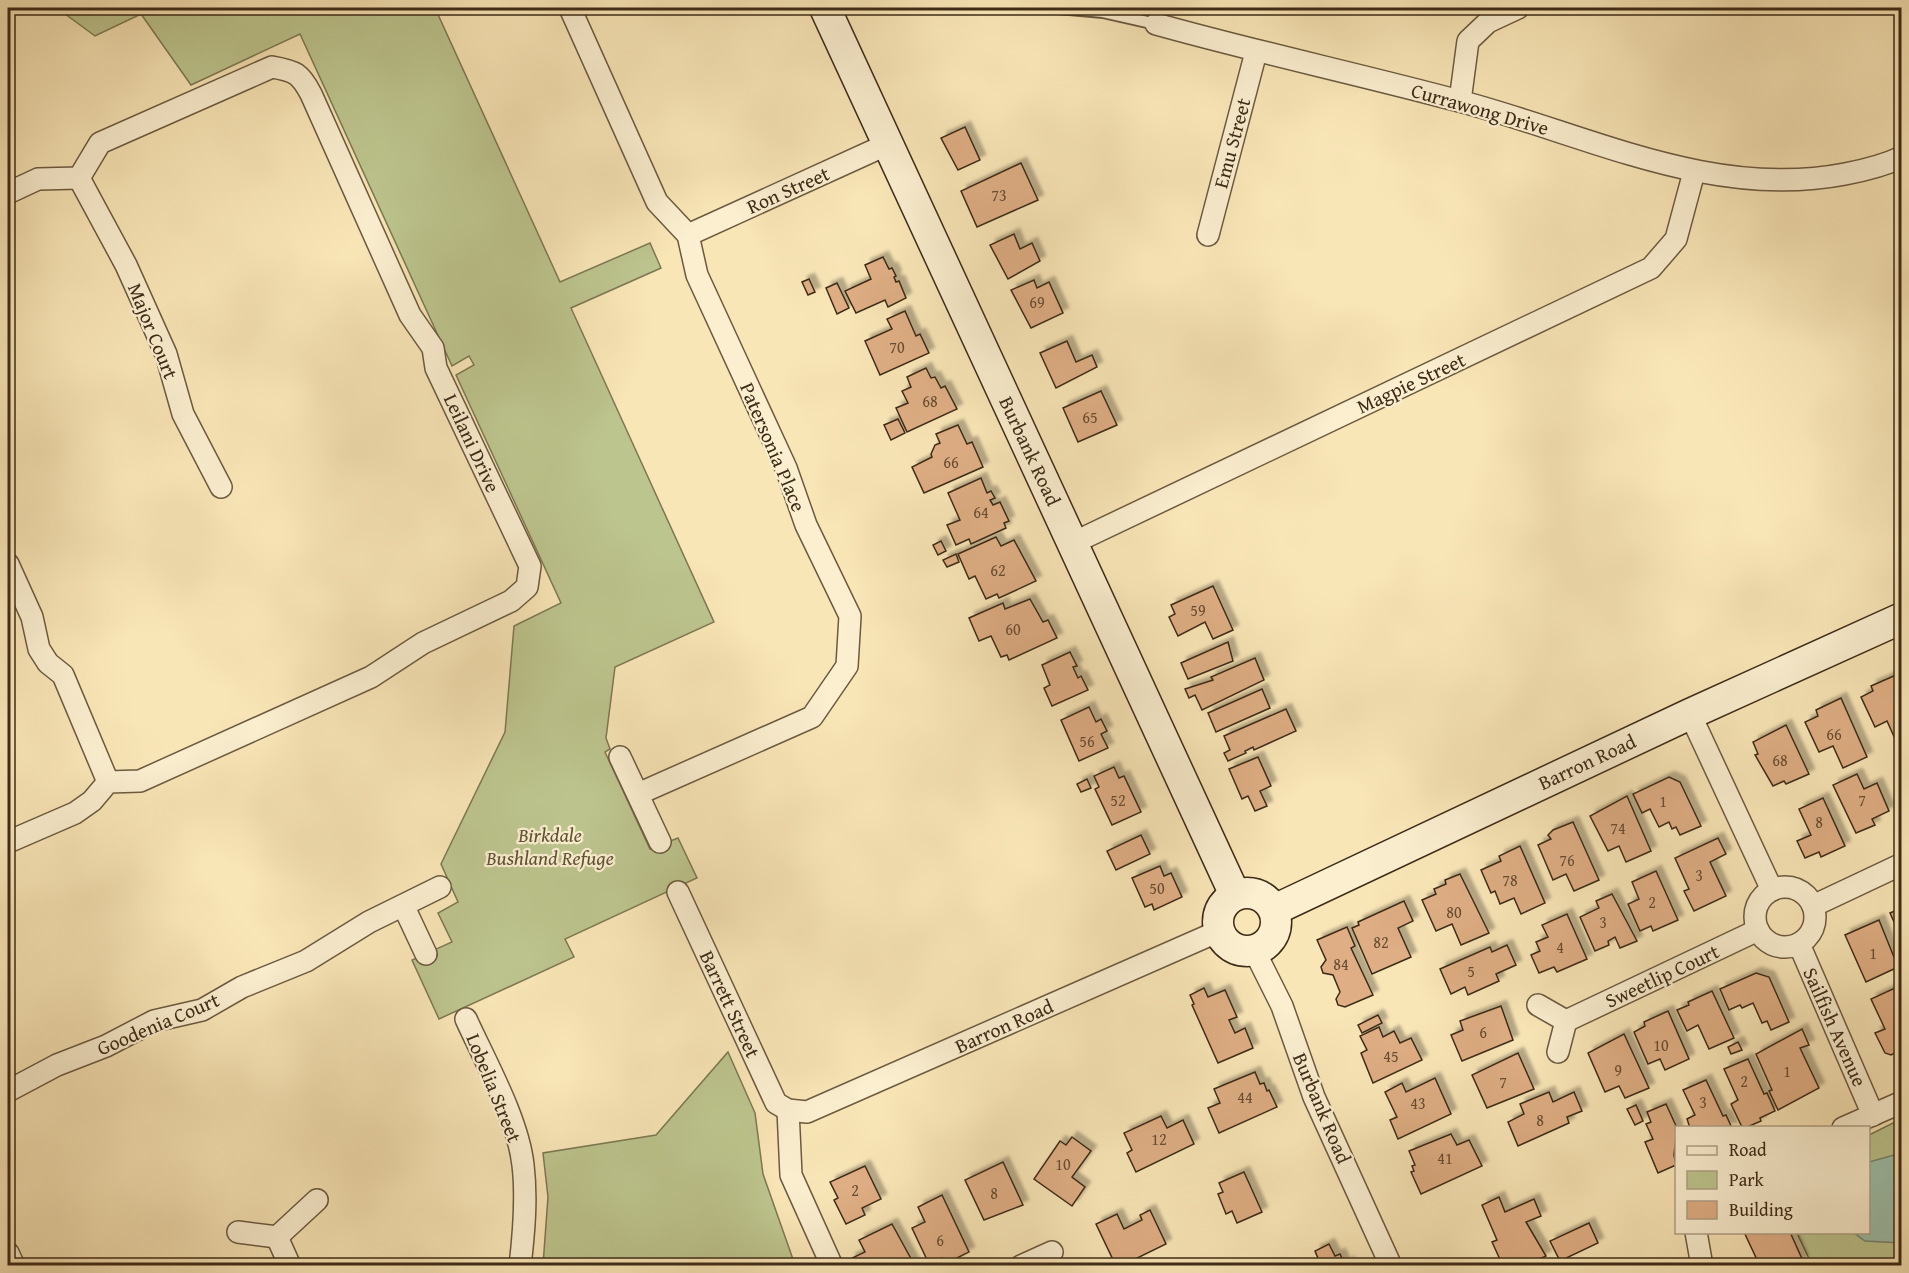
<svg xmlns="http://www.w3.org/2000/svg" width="1909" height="1273" font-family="'Gentium Book Plus',serif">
  <defs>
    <filter id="shadow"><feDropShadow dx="5.5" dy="-5.5" stdDeviation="1.5" flood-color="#0004"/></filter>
  </defs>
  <rect width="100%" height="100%" fill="#f9e6b7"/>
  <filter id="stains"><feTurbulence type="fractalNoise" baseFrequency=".00333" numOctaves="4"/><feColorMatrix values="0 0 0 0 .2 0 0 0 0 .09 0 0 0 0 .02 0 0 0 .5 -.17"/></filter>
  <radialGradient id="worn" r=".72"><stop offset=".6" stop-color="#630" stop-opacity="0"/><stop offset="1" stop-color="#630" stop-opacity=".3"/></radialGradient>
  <!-- green -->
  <g fill="#bdc58e" stroke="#7d7853" stroke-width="1.5">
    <polygon points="57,8 435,8 560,282 650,243 661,268 571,308 714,622 615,667 606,738 610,749 605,752 650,849 678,838 697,878 565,939 574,957 439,1019 412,960 452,942 438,913 458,902 441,864 505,732 514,626 561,603 456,375 474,365 469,356 452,366 300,34 191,85 141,14 95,36"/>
    <polygon points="728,1052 755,1113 763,1174 795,1265 543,1265 548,1197 543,1153 656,1135"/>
    <polygon points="1901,1119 1901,1265 1812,1265 1797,1233 1868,1232 1869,1135"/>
  </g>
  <!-- water -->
  <polygon fill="#9ec0ab" stroke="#778470" stroke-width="1.5" points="1901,1153 1901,1243 1865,1241 1854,1233 1868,1232 1869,1162"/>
  <!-- building -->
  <g fill="#dfae84" stroke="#3d2b18" stroke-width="1.5" filter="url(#shadow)">
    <polygon points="965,127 980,160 958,170 941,138"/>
    <polygon points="1021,163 1038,200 977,227 961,191"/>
    <polygon points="1014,234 1020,249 1032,243 1040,261 1008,279 990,245"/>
    <polygon points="883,257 889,269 892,268 896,276 894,277 896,282 899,281 906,298 888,307 885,300 856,313 845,291 871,279 865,265"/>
    <polygon points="809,279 815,292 808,295 802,282"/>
    <polygon points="1034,280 1037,288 1049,282 1063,313 1031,328 1011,290"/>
    <polygon points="837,283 849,308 837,314 826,288"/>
    <polygon points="905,311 916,336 920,334 929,353 880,375 865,341 892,329 887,319"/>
    <polygon points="1067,341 1076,362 1092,355 1097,367 1056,388 1040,353"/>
    <polygon points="926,368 931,378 935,377 941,388 945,386 957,409 907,432 896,408 908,403 902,391 911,387 907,377"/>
    <polygon points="1101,391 1117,425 1078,442 1063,408"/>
    <polygon points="898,419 905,433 891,440 884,425"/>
    <polygon points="958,425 967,444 972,442 983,467 924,493 912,467 932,457 931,454 935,445 940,443 936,434"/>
    <polygon points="981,478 987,493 991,491 995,498 990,500 993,505 1000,502 1009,521 1004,523 1006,528 971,544 969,539 956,545 947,525 960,520 948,493"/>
    <polygon points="996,537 1001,546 1014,540 1036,581 999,598 997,594 986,599 975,576 969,579 958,554"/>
    <polygon points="941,541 946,551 938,555 933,545"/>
    <polygon points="956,554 959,562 947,567 943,560"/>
    <polygon points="1213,586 1233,630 1213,639 1205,622 1178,636 1169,617 1175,614 1171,605"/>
    <polygon points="1030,599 1043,622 1048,620 1057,638 1009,660 1007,655 1001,657 991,636 979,641 969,618 1003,603 1005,609"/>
    <polygon points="1228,642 1233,661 1188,679 1181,663"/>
    <polygon points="1070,652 1077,666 1073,667 1078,678 1081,676 1088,690 1052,706 1044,688 1050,685 1042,665"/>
    <polygon points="1255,658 1264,680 1202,710 1195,695 1189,698 1185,689 1213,680 1211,677"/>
    <polygon points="1896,675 1902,687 1902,739 1896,741 1887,721 1875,727 1861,697 1873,691 1871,686"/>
    <polygon points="1262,689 1270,708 1216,732 1208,713"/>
    <polygon points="1841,698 1867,757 1843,768 1833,746 1819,752 1805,722 1818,716 1816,710"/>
    <polygon points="1089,707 1096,722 1101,719 1107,731 1101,734 1108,748 1079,761 1061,720"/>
    <polygon points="1286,709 1296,731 1254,750 1253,747 1245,751 1246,753 1228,761 1224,753 1230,750 1224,736"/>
    <polygon points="1786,725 1809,774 1786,784 1784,781 1773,786 1755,755 1758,754 1753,742"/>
    <polygon points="1258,757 1271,786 1260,791 1267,806 1255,811 1248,796 1242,799 1229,769"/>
    <polygon points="1114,767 1119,778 1124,776 1141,812 1112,825 1095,789 1099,787 1094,776"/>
    <polygon points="1857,774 1864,789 1877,783 1889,811 1872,819 1875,825 1856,833 1833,785"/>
    <polygon points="1669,777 1680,782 1701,826 1680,835 1676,827 1672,829 1669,822 1659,827 1650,809 1642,813 1633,794"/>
    <polygon points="1087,779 1091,788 1081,792 1077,784"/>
    <polygon points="1627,796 1651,851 1626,862 1619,846 1608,851 1590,816"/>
    <polygon points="1823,798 1845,846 1821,857 1819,852 1805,858 1797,841 1811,835 1799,809"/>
    <polygon points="1573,822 1599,880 1574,891 1566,874 1553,880 1538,845 1551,839 1548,835 1553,830"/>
    <polygon points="1141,835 1150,854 1116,870 1107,851"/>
    <polygon points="1718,838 1726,854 1710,862 1726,896 1694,911 1684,891 1689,889 1675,858"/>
    <polygon points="1520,846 1545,903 1521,914 1514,898 1500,904 1495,891 1491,893 1481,870 1501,861 1499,856"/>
    <polygon points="1160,866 1164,876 1171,873 1182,897 1154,910 1152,904 1145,907 1132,878"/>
    <polygon points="1656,871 1678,920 1653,931 1651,926 1640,931 1628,904 1639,899 1632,882"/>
    <polygon points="1460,874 1489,933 1461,945 1452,924 1436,931 1422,900 1436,894 1434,889 1446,884 1445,880"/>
    <polygon points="1612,894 1637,941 1620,948 1615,937 1608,941 1609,945 1595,951 1580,917 1599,908 1596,901"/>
    <polygon points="1404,901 1413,921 1398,928 1411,957 1372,974 1352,928 1359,925 1358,922"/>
    <polygon points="1902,908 1902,940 1890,913"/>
    <polygon points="1567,914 1587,959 1557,972 1554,967 1539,973 1531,955 1540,951 1536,942 1548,937 1542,925"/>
    <polygon points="1879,920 1898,967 1866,982 1845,935"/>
    <polygon points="1347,927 1355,946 1351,948 1373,995 1345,1007 1338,1005 1336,999 1340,992 1333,975 1323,973 1321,967 1326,960 1317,940"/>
    <polygon points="1507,945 1516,965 1496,974 1499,981 1468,995 1465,987 1451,994 1440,969 1490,947 1492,952"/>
    <polygon points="1756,973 1769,977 1789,1022 1771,1030 1767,1021 1762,1023 1753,1003 1742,1008 1740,1005 1729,1010 1720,989"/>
    <polygon points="1204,988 1208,997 1225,990 1237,1017 1229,1020 1235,1033 1245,1028 1253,1048 1218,1063 1192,1005 1194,1004 1190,995"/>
    <polygon points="1895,988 1902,1003 1902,1045 1895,1048 1897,1052 1891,1055 1885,1053 1875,1033 1885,1029 1871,999"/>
    <polygon points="1712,991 1734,1038 1709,1049 1698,1025 1687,1031 1677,1010 1689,1005 1688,1002"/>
    <polygon points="1501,1006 1513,1040 1462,1061 1451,1035 1463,1030 1460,1021"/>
    <polygon points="1668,1011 1689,1059 1665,1070 1660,1059 1648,1064 1634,1032 1645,1026 1644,1022"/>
    <polygon points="1378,1015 1382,1023 1362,1033 1358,1025"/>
    <polygon points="1379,1027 1383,1037 1394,1031 1400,1043 1411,1038 1422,1060 1373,1083 1361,1053 1367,1050 1360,1036"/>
    <polygon points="1802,1029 1809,1045 1800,1048 1819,1088 1778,1110 1769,1091 1772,1090 1756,1054"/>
    <polygon points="1624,1034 1649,1088 1625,1098 1619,1086 1605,1092 1588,1053"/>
    <polygon points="1738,1042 1742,1050 1731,1054 1728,1047"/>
    <polygon points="1518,1053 1534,1089 1487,1108 1472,1075"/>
    <polygon points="1748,1059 1764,1094 1767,1093 1775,1111 1760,1118 1761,1121 1745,1128 1741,1125 1731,1104 1738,1100 1724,1069"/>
    <polygon points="1255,1072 1260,1084 1264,1083 1267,1091 1269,1090 1277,1107 1219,1133 1208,1108 1220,1103 1214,1089"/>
    <polygon points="1435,1078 1451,1114 1398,1139 1390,1120 1397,1117 1385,1092 1402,1083 1406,1092"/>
    <polygon points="1706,1080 1723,1116 1726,1115 1732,1128 1690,1128 1687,1119 1695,1115 1683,1090"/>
    <polygon points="1549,1092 1553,1102 1574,1092 1582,1111 1567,1117 1569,1123 1518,1146 1508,1122 1524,1114 1520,1104"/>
    <polygon points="1666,1104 1677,1128 1674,1155 1676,1165 1658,1173 1645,1142 1653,1139 1646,1124 1651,1122 1647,1112"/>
    <polygon points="1636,1105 1643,1121 1635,1125 1627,1109"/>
    <polygon points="1161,1116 1167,1128 1183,1120 1194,1144 1136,1172 1127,1153 1132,1150 1124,1133"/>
    <polygon points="1451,1134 1457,1145 1469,1140 1482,1166 1421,1194 1411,1172 1414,1171 1412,1166 1415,1165 1409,1151"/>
    <polygon points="1072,1137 1091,1151 1072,1177 1085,1187 1072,1206 1034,1179 1060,1141 1066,1145"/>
    <polygon points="1003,1162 1023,1205 984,1220 965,1180"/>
    <polygon points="865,1166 881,1199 862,1208 865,1215 846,1224 834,1200 838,1198 830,1182"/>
    <polygon points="1244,1172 1262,1212 1237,1223 1232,1211 1226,1214 1218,1194 1223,1192 1219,1183"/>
    <polygon points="942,1195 969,1252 951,1261 949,1259 943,1261 942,1258 929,1264 912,1228 925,1222 918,1207"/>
    <polygon points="1499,1197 1505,1212 1534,1199 1541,1216 1526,1222 1546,1256 1525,1266 1503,1266 1492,1242 1497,1240 1482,1205"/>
    <polygon points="1150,1210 1166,1244 1121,1266 1116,1266 1096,1224 1117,1214 1124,1229 1142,1220 1140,1215"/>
    <polygon points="1589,1223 1598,1243 1560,1261 1550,1241"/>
    <polygon points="892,1224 915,1266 853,1266 850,1259 865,1252 859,1240"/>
    <polygon points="1744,1232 1790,1232 1803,1261 1793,1266 1791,1263 1767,1266 1765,1261 1759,1264"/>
    <polygon points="1329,1244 1335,1256 1340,1254 1345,1265 1349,1262 1351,1266 1315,1266 1320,1263 1315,1251"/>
  </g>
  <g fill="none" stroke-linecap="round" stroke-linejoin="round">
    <!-- lane casing -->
    <g stroke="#6c5a40" stroke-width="14">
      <polyline id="lane" points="1058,8 1103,12 1156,24"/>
    </g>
    <!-- street casing -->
    <g stroke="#6c5a40" stroke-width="24">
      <g id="street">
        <polyline points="570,8 657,202 688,235 697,275 786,468 806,525 850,616 847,666 812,717 638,794"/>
        <path d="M1156 24C1256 52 1358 74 1459 101 1586 134 1711 200 1845 174 1866 170 1883 166 1902 157"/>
        <polyline points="1460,101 1468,41 1488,22 1518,8"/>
        <polyline points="79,178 126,265 166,354 183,414 221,487"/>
        <path d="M8 193 38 179 79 178 100 143 272 67C295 71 300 73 311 94L410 315 433 348 436 368 530 566 527 587 511 601 423 643 371 677 140 781 108 782 92 801 75 813 8 842"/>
        <polyline points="688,235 888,144"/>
        <polyline points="1208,235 1256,52"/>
        <polyline points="1073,543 1651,268 1676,239 1694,172"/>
        <polyline points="8,564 32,617 39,649 48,663 63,675 108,782"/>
        <polyline points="1690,714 1772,890"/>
        <polyline points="620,757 660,842"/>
        <circle cx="1785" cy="917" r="30"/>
        <polyline points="678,892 776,1103 788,1110 807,1112 1219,931"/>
        <polyline points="1813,906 1902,864"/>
        <polyline points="404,907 426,954"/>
        <polyline points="1799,944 1873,1115"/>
        <polyline points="1254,950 1282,1006 1314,1097 1391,1266"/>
        <polyline points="1538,1005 1566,1021 1558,1052"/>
        <path d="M466 1019C485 1061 518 1119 523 1165 527 1198 524 1232 520 1266"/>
        <polyline points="1566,1021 1758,930"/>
        <polyline points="8,1091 57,1065 106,1046 154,1021 202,1010 242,987 306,961 369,922 440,887"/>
        <polyline points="788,1110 791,1175 832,1266"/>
        <polyline points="1843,1128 1902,1102"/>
        <polyline points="238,1232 277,1237 317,1200"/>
        <polyline points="1696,1232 1702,1266"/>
        <polyline points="277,1237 290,1266"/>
        <polyline points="8,1253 14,1266"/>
        <polyline points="1021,1266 1052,1252"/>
      </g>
    </g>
    <!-- secondary casing -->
    <g stroke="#3d2b18" stroke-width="33">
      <g id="secondary">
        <polyline points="825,8 1235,895"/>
        <circle cx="1247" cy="922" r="29"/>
        <polyline points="1274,910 1690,714 1902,618"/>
      </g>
    </g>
    <!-- lane -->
    <use href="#lane" stroke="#fbefd0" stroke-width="10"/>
    <!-- street -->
    <use href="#street" stroke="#fbefd0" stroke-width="21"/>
    <!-- secondary -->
    <use href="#secondary" stroke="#fbefd0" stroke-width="30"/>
  </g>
  <g text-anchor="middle" stroke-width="4.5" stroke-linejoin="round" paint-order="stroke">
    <!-- number labels -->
    <g font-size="16" fill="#664c33">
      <text x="999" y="201">73</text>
      <text x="1037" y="308">69</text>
      <text x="897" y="353">70</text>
      <text x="930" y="407">68</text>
      <text x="1090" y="423">65</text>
      <text x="951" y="468">66</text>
      <text x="981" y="518">64</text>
      <text x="998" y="576">62</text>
      <text x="1198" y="616">59</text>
      <text x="1013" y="635">60</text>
      <text x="1834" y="740">66</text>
      <text x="1087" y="747">56</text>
      <text x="1780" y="766">68</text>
      <text x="1118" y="806">52</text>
      <text x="1862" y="806">7</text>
      <text x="1663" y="807">1</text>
      <text x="1819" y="828">8</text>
      <text x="1618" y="834">74</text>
      <text x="1567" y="866">76</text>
      <text x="1699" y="881">3</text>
      <text x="1510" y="886">78</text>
      <text x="1157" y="894">50</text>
      <text x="1652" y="908">2</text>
      <text x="1454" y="918">80</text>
      <text x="1603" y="928">3</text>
      <text x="1381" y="948">82</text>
      <text x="1560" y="953">4</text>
      <text x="1873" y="959">1</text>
      <text x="1341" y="970">84</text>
      <text x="1471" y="977">5</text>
      <text x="1483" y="1038">6</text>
      <text x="1661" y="1051">10</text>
      <text x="1391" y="1062">45</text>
      <text x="1618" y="1076">9</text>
      <text x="1787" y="1077">1</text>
      <text x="1744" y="1087">2</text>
      <text x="1503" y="1088">7</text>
      <text x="1245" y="1103">44</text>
      <text x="1703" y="1108">3</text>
      <text x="1418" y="1109">43</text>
      <text x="1540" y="1126">8</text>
      <text x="1159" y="1145">12</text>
      <text x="1445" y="1164">41</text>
      <text x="1063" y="1170">10</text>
      <text x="855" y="1196">2</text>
      <text x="994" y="1199">8</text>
      <text x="940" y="1246">6</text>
    </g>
    <!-- street labels -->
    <g font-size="20" fill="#3d2b18" stroke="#fbefd0">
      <text transform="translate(1480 109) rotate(16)" y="7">Currawong Drive</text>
      <text transform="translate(1232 143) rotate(-75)" y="7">Emu Street</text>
      <text transform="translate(788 190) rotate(-24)" y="7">Ron Street</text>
      <text transform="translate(153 331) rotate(68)" y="7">Major Court</text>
      <text transform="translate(1411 383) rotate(-25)" y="7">Magpie Street</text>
      <text transform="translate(472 443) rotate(65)" y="7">Leilani Drive</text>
      <text transform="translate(773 447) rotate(67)" y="7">Patersonia Place</text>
      <text transform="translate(1030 451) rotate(65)" y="7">Burbank Road</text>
      <text transform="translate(1587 762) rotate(-25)" y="7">Barron Road</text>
      <text transform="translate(1662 976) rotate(-25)" y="7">Sweetlip Court</text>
      <text transform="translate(730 1004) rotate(65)" y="7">Barrett Street</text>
      <text transform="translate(158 1024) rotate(-23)" y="7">Goodenia Court</text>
      <text transform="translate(1004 1026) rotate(-24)" y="7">Barron Road</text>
      <text transform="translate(1835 1027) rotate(66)" y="7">Sailfish Avenue</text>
      <text transform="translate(494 1088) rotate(68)" y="7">Lobelia Street</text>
      <text transform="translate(1322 1108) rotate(67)" y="7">Burbank Road</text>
    </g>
    <!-- park labels -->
    <g font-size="20" font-style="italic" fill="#5d5236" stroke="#fbefd0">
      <text x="550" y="842">Birkdale<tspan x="550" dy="23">Bushland Refuge</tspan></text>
    </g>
  </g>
  <!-- margin -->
  <rect width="1909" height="1273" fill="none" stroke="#f9e6b7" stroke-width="30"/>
  <rect x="9" y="9" width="1891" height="1255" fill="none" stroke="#3d2b18" stroke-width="3"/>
  <rect x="15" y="15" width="1879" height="1243" fill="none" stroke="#3d2b18" stroke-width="1.5"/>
  <!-- legend -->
  <rect x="1675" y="1126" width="195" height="108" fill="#fbefd0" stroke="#afa186" stroke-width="1.5"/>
  <rect x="1687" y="1146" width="30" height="9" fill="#fbefd0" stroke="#afa186" stroke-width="1.5"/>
  <text x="1729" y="1156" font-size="18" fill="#3d2b18">Road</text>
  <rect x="1687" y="1171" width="30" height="18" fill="#bdc58e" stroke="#afa186" stroke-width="1.5"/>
  <text x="1729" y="1186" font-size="18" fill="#3d2b18">Park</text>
  <rect x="1687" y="1201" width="30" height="18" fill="#dfae84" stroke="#afa186" stroke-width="1.5"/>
  <text x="1729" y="1216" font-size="18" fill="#3d2b18">Building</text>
  <rect width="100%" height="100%" filter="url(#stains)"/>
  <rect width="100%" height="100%" fill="url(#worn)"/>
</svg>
